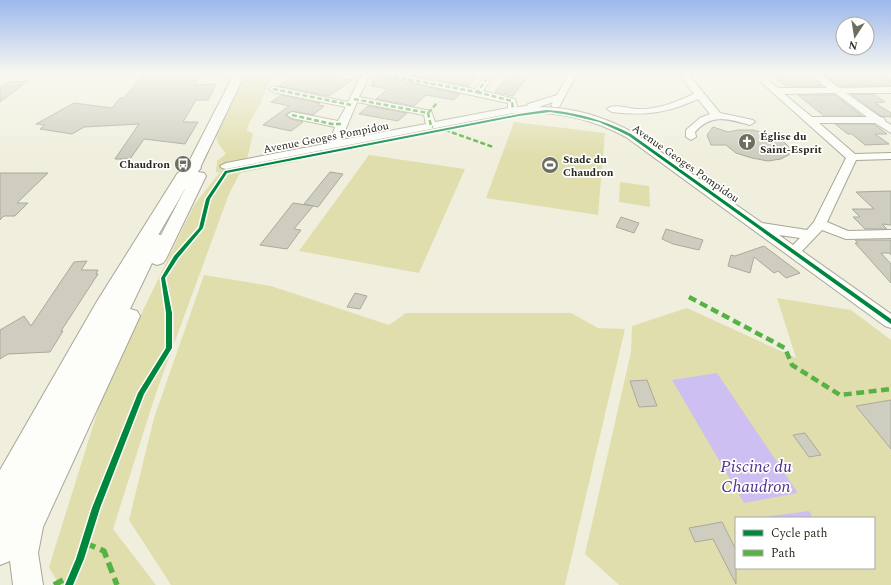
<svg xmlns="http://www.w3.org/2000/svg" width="891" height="585" font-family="Spectral,serif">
  <rect width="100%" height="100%" fill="#f0efdd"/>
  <!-- green -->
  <g fill="#e0dead" fill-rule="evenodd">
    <polygon points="247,74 272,74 261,103 248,125 247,130 253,134 247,159 293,149 299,161 240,173 229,194 156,393 113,529 156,585 59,585 49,567 104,391 194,205 220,172 216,172 217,161 226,154 218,143 216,136"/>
    <polygon points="514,122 605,133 598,215 486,198"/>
    <polygon points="369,155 465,169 419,273 299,251"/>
    <polygon points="620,182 649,186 650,207 619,202"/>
    <polygon points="204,275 271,286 389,325 406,313 571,313 598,328 625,329 565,585 171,585 129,520 154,418"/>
    <path d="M777 298 851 310 891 340V585H619L585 554 631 352 632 326 687 308 796 358ZM736 518H874V568H736Z"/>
  </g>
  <!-- water -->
  <g fill="#cdbff1">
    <polygon points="717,373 798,493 744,503 672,380"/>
    <polygon points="809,511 813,518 757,518"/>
  </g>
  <!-- building -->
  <g fill="#cecdbf" stroke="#aaaa9c">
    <polygon points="144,74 200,74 194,85 216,84 208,100 196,100 183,122 198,122 185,144 144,139 130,159 115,159 139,124 84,127 72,134 40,129 45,125 36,124 74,103 112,108 120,98 124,98"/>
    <polygon points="296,74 322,74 352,80 329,96 279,86"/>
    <polygon points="373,74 375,75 460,94 454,100 426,95 414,106 376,99 388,89 372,86"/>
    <polygon points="405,74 480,74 468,86"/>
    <polygon points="509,74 527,77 513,96 495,92"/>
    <polygon points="770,74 809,74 823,86 786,86"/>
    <polygon points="823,74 882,74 891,80 891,86 839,86"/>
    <polygon points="28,81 0,102 0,87 8,82"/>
    <polygon points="851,94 874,94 885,102 875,103 891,113 891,117 881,116"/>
    <polygon points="281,95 320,103 318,105 324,106 313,115 292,111 286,114 286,116 291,119 303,122 291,131 263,125 289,106 271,102"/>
    <polygon points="798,95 835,95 862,116 824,116"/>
    <polygon points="368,106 407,113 398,121 359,114"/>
    <polygon points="835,124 874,124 887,134 875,134 889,144 865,145 852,134 848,134"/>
    <polygon points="713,127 728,132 738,130 753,130 769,134 782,140 789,147 790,154 781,159 768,161 752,158 736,153 726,145 711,145 707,135"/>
    <polygon points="330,172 343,174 318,207 304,204"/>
    <polygon points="0,173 48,173 17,203 28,203 15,216 4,216 0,220"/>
    <polygon points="891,191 891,225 882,224 887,229 865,229 853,217 860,217 852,209 874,209 856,192"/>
    <polygon points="293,203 313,206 294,229 301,230 287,249 260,245"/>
    <polygon points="621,217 639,223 634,233 616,227"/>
    <polygon points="666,229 703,240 699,250 673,244 662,239"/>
    <polygon points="855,240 891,240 891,255 889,253 881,253 891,264 891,283 855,243 858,243"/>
    <polygon points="764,246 800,273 786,278 778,271 774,273 754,257 750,273 728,266 731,255 735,256"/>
    <polygon points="87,261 81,270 98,270 96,274 98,274 61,331 63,331 50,352 8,354 0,359 0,330 24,316 31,326 74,262"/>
    <polygon points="355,293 367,296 360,309 347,307"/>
    <polygon points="647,380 657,406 639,407 630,381"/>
    <polygon points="891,400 891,449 856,406"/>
    <polygon points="805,433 821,455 809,457 793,435"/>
    <polygon points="722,522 736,550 736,584 713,539 695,542 689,528"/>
  </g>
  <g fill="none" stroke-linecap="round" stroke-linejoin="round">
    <!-- minor casing -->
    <g stroke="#a8a799" stroke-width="2">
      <g id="minor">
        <path d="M346 74H370L359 97 431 111 435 122 508 108V103L375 74H395L475 89 484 77 487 76 491 79 483 91 515 99 517 107 527 106 528 104 557 95 569 74H577L559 107H553L551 105 553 102 539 107C572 107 605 117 634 133L762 223 807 230 814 222 846 158 752 74H761L778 88H827L810 74H820L839 88 891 87V93H846L880 117 884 118 885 121 891 125V133L875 123H819L855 154 891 153V159L856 160 827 222 848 231 891 230V238L846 239 822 230 802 251 891 314V328L885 326 626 137C591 118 553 110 513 113L226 169 222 168 220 166 226 163 330 143 335 127 292 118 287 115 292 112 338 121 346 107 273 92 269 89 273 86 348 102 360 78ZM835 93 867 117H812L784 94ZM357 102 424 115 426 124 341 140ZM779 235 800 238 793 245Z"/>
        <path d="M679 74H688L720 113 753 120 755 122 750 125C728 119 712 113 695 132L696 137 691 140 686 137V130L700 118 710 114 698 99C667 113 646 116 612 112L607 109C613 103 629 109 637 109 658 110 676 102 694 94Z"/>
      </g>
    </g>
    <!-- major casing -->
    <g stroke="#a8a799" stroke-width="2">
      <polygon id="major" points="234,74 245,74 198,172 204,173 206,176 166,259 163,263 157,265 152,263 130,309 137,311 140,316 43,527 38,553 43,585 13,585 10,561 0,565 0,516 2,511 147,239 149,235 155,234 161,235 185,189 179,188 177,185"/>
    </g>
    <!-- highway casing -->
    <g stroke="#a8a799" stroke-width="2">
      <polygon id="highway" points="193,163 199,164 201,168 192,177 114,311 11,511 0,516 0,470 96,303 177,174 187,164"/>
    </g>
    <!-- minor -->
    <use href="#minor" fill="#fdfdfa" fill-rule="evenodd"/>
    <!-- major -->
    <use href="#major" fill="#fdfdfa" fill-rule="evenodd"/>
    <!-- highway -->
    <use href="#highway" fill="#fdfdfa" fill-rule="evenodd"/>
    <!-- quiet-far2 -->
    <g stroke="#56b245" stroke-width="2.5" stroke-dasharray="5 2.5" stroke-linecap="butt">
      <polyline points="350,74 365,77"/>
      <polyline points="379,74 477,92 487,79"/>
      <polyline points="273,89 351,105"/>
      <polyline points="477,92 512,101 513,110"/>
      <polyline points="354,99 428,113 431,126 433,127"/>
      <polyline points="428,113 437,103"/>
      <polyline points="292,115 332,124 341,124"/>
      <polyline points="445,130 493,147"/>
    </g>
    <!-- quiet-far1 -->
    <polyline stroke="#56b245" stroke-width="4.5" stroke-dasharray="8 4.5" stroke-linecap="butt" points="689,297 785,348 792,365 840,395 891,389"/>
    <!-- quiet -->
    <g stroke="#56b245" stroke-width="5.5" stroke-dasharray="11 5.5" stroke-linecap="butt">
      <polyline points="85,543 104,551 117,585"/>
      <polyline points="54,585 63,580"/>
    </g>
    <!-- cycleway casing -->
    <g stroke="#fff" stroke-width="3">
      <path id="cycleway" d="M546 110C552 110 558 111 565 112 588 116 610 123 631 134L891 319V324L629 136 619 131 599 122 569 115 550 112 519 116 227 173 210 199 203 228 178 258 165 278 172 313V348L144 394 100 508 84 559 73 585H65L76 559 92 508 138 393 166 348V313L161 278 174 256 199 228 206 199 225 171 519 114Z"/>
    </g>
    <!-- cycleway -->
    <use href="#cycleway" fill="#00873e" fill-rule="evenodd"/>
  </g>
  <!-- sky -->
  <linearGradient id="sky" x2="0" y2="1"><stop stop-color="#9db8ec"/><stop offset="0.47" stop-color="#f8f8f0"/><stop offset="1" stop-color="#f8f8f0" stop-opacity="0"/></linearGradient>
  <rect width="891" height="156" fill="url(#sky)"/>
  <!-- icons -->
  <defs>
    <g id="church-disc" transform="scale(0.9)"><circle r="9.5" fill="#6e6e5f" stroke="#fff"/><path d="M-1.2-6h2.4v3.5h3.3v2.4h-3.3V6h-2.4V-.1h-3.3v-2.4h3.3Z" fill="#fff"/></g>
    <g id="bus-disc" transform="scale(0.9)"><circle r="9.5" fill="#6e6e5f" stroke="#fff"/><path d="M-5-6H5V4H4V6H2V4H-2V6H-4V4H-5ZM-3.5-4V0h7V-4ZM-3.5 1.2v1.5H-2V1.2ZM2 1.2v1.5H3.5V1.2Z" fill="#fff"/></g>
    <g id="stadium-disc" transform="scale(0.9)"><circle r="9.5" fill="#6e6e5f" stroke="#fff"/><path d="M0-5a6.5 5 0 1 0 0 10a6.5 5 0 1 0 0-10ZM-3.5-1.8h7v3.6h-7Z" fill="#fff"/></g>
  </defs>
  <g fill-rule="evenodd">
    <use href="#church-disc" x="747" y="142"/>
    <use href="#bus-disc" x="183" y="164"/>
    <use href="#stadium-disc" x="550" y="165"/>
  </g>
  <g text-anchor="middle" stroke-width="3.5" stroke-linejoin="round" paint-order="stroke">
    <!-- far-poi labels -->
    <g font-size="11" font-weight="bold" fill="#28281b" stroke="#fff" text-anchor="start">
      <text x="760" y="140">Église du<tspan x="760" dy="13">Saint-Esprit</tspan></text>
      <text x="563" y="163">Stade du<tspan x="563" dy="13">Chaudron</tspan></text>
      <text x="170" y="168" text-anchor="end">Chaudron</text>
    </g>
    <!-- far-street labels -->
    <g font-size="11" fill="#28281b" stroke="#fff">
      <text transform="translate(326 137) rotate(-11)" y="4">Avenue Geoges Pompidou</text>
      <text transform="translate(686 163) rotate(35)" y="4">Avenue Geoges Pompidou</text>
    </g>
    <!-- near-water labels -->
    <g font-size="17" font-style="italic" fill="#50318b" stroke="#fff">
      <text x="756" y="472">Piscine du<tspan x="756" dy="20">Chaudron</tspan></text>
    </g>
  </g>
  <!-- legend -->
  <rect x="735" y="517" width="140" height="52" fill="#ffffff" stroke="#a9a9a4"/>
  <rect x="743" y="530" width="20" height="6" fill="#00873e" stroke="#a9a9a4"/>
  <text x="771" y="537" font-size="12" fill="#28281b">Cycle path</text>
  <rect x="743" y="550" width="20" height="6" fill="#56b245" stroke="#a9a9a4"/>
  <text x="771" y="557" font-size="12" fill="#28281b">Path</text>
  <!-- north arrow -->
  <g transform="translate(855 36) rotate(192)"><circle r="19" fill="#ffffff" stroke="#a9a9a4"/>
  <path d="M0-3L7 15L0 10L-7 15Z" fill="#6e6e5f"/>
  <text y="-6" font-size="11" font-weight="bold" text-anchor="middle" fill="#28281b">N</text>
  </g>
</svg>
